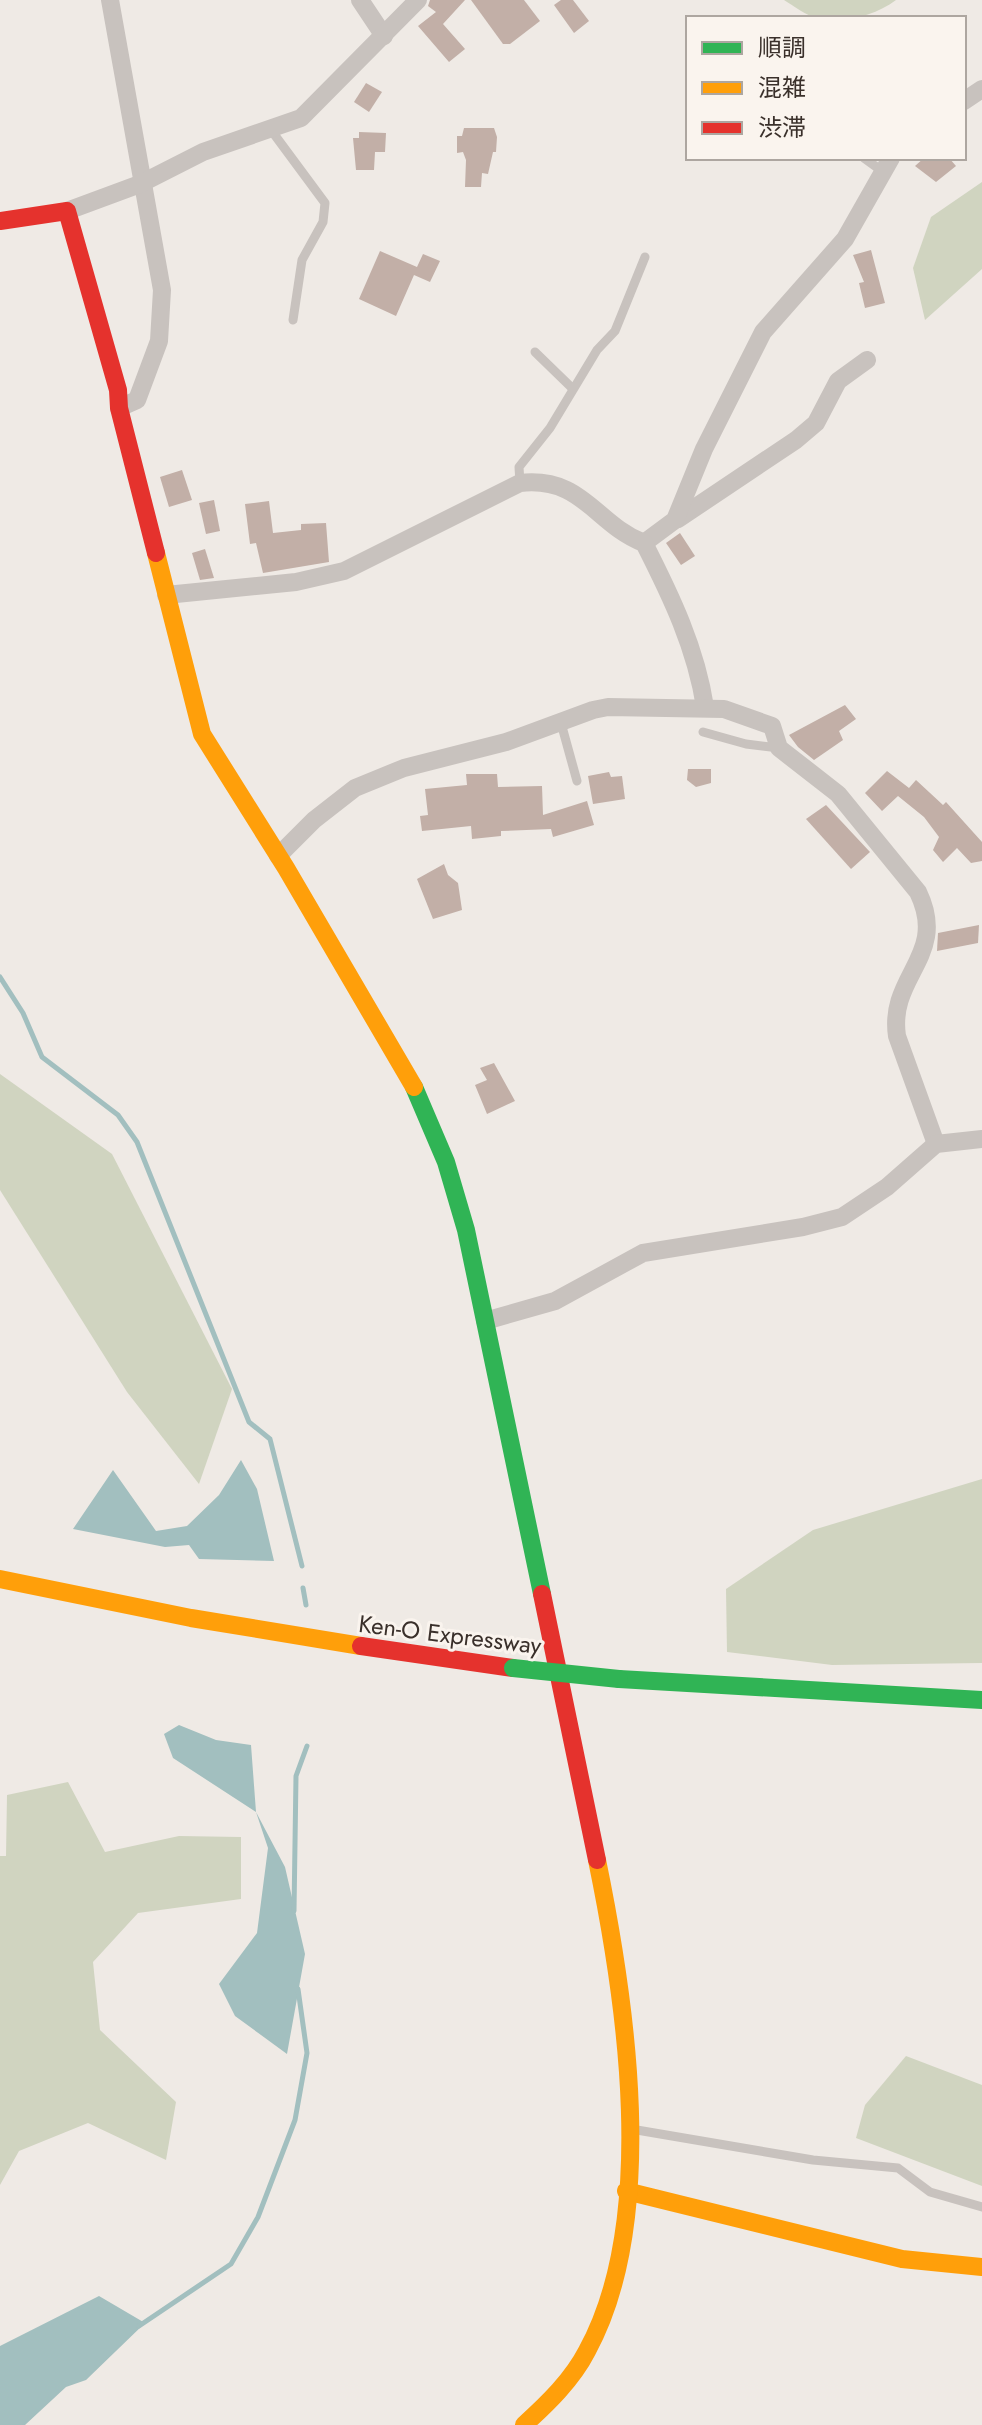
<svg xmlns="http://www.w3.org/2000/svg" width="982" height="2425" font-family="Jost,'Noto Sans JP',sans-serif">
  <rect width="100%" height="100%" fill="#efeae5"/>
  <!-- green -->
  <g fill="#d0d4c0">
    <path d="M784 0H896C875 16 845 23 818 18 806 16 794 6 784 0Z"/>
    <polygon points="982,182 982,269 925,320 913,268 931,217"/>
    <polygon points="0,1074 112,1154 232,1389 199,1484 127,1392 0,1190"/>
    <polygon points="982,1479 982,1663 832,1665 727,1652 726,1589 813,1530"/>
    <polygon points="68,1782 105,1852 179,1836 241,1837 241,1899 138,1913 93,1962 100,2030 176,2102 166,2160 88,2123 19,2151 0,2185 0,1856 6,1856 7,1795"/>
    <polygon points="906,2056 982,2085 982,2186 856,2138 865,2105"/>
  </g>
  <!-- water -->
  <g fill="#a2bfbf">
    <polygon points="241,1460 257,1489 274,1561 199,1559 189,1545 165,1547 73,1529 113,1470 156,1531 187,1526 219,1495"/>
    <polygon points="179,1725 216,1740 251,1745 256,1812 285,1867 305,1954 287,2054 235,2016 219,1984 257,1933 268,1848 256,1812 173,1758 164,1734"/>
    <polygon points="99,2296 145,2323 86,2380 66,2387 25,2425 0,2425 0,2346"/>
  </g>
  <g fill="none" stroke-linecap="round" stroke-linejoin="round">
    <!-- stream -->
    <g stroke="#a2bfbf" stroke-width="5">
      <polyline points="0,977 23,1013 42,1057 118,1115 137,1142 249,1422 270,1439 302,1566"/>
      <polyline points="303,1588 306,1605"/>
      <polyline points="294,1911 296,1776 307,1746"/>
      <polyline points="139,2326 231,2264 258,2217 295,2120 307,2053 298,1989"/>
    </g>
  </g>
  <!-- building -->
  <g fill="#c2afa7">
    <polygon points="430,0 465,0 443,24 465,49 449,62 418,26 436,12 428,6"/>
    <polygon points="471,0 524,0 540,21 510,44 503,44"/>
    <polygon points="561,0 573,0 589,21 574,33 554,5"/>
    <polygon points="366,83 382,92 369,112 354,102"/>
    <polygon points="464,128 494,128 497,137 496,152 493,152 488,174 482,173 481,187 465,187 466,160 463,152 457,153 457,136 462,136"/>
    <polygon points="359,132 386,133 385,152 375,152 374,170 356,170 353,138 359,138"/>
    <polygon points="924,158 949,158 956,166 936,182 915,166"/>
    <polygon points="871,250 885,303 865,308 859,283 864,282 853,255"/>
    <polygon points="380,251 417,267 423,254 440,261 430,282 414,275 396,316 359,299"/>
    <polygon points="182,470 192,500 169,507 160,477"/>
    <polygon points="214,500 220,531 206,534 199,503"/>
    <polygon points="269,501 273,533 301,530 301,524 326,523 329,562 263,573 256,543 250,544 245,504"/>
    <polygon points="680,533 695,556 681,565 666,543"/>
    <polygon points="205,549 214,578 200,580 192,553"/>
    <polygon points="845,705 856,719 839,731 843,740 814,760 798,747 789,735"/>
    <polygon points="688,769 711,769 711,783 696,787 687,780"/>
    <polygon points="887,771 909,788 916,780 943,805 946,802 982,842 982,861 971,863 957,848 943,862 933,850 939,837 924,817 898,796 882,811 865,793"/>
    <polygon points="609,772 611,777 622,776 625,799 593,804 588,776"/>
    <polygon points="466,774 497,774 498,787 542,786 543,815 587,801 594,825 553,837 551,829 501,831 501,836 472,839 471,826 422,831 420,816 428,815 425,789 467,785"/>
    <polygon points="826,805 870,852 851,869 806,819"/>
    <polygon points="444,864 448,875 458,883 462,910 433,919 417,879"/>
    <polygon points="979,925 978,943 937,951 938,933"/>
    <polygon points="494,1063 515,1101 487,1114 475,1085 487,1080 480,1068"/>
  </g>
  <g fill="none" stroke-linecap="round" stroke-linejoin="round">
    <!-- lane -->
    <g stroke="#c8c2be" stroke-width="9">
      <polyline points="271,130 325,203 323,222 302,260 293,320"/>
      <polyline points="864,158 882,171"/>
      <polyline points="535,352 571,387"/>
      <polyline points="520,483 519,467 550,428 597,350 615,331 645,257"/>
      <polyline points="561,723 577,781"/>
      <polyline points="703,732 746,744 779,748"/>
      <polyline points="631,2129 813,2160 898,2168 930,2192 982,2207"/>
    </g>
    <!-- street -->
    <g stroke="#c8c2be" stroke-width="18">
      <polyline points="110,0 162,290 159,341 137,400 119,408"/>
      <polyline points="360,0 384,36"/>
      <polyline points="964,101 982,89"/>
      <polyline points="67,211 140,184 203,152 301,118 418,0"/>
      <polyline points="678,519 796,440 816,423 838,381 867,360"/>
      <polyline points="644,543 675,520 704,449 763,332 845,239 891,158"/>
      <path d="M166 595 296 582 344 571 520 483C583 476 595 524 644 543 671 596 696 648 705 707"/>
      <path d="M278 856 314 820 355 788 404 768 506 742 593 710 608 707 724 709 772 726 779 748 838 794 918 892C949 956 888 975 897 1036L936 1144"/>
      <polyline points="485,1321 555,1301 643,1253 803,1227 842,1217 887,1187 936,1144 982,1139"/>
    </g>
    <!-- fast -->
    <g stroke="#30b455" stroke-width="18">
      <polyline points="414,1087 446,1162 466,1230 542,1594"/>
      <polyline points="619,1679 982,1700"/>
    </g>
    <!-- slow -->
    <g stroke="#ff9f0a" stroke-width="18">
      <polyline points="156,553 202,734 286,868 414,1087"/>
      <polyline points="0,1579 191,1618 361,1646"/>
      <polyline points="626,2191 902,2259 982,2267"/>
      <path d="M524 2425C548 2403 572 2380 587 2351 659 2219 626 2001 597 1860"/>
    </g>
    <!-- jam -->
    <g stroke="#e5322d" stroke-width="18">
      <polyline points="0,221 67,211 118,390 119,408 156,553"/>
      <polyline points="542,1594 597,1860"/>
      <polyline points="361,1646 513,1668"/>
    </g>
    <!-- fast-bridge -->
    <polyline stroke="#30b455" stroke-width="18" points="513,1668 619,1679"/>
  </g>
  <g text-anchor="middle" stroke-width="6" stroke-linejoin="round" paint-order="stroke">
    <!-- street labels -->
    <g font-size="24" fill="#3a302b" stroke="#faf4ee">
      <text transform="translate(450 1635) rotate(7)" y="8">Ken-O Expressway</text>
    </g>
  </g>
  <!-- legend -->
  <rect x="686" y="16" width="280" height="144" fill="#faf4ee" stroke="#ada6a0" stroke-width="2"/>
  <rect x="702" y="42" width="40" height="12" fill="#30b455" stroke="#ada6a0" stroke-width="2"/>
  <text x="758" y="56" font-size="24" fill="#3a302b">順調</text>
  <rect x="702" y="82" width="40" height="12" fill="#ff9f0a" stroke="#ada6a0" stroke-width="2"/>
  <text x="758" y="96" font-size="24" fill="#3a302b">混雑</text>
  <rect x="702" y="122" width="40" height="12" fill="#e5322d" stroke="#ada6a0" stroke-width="2"/>
  <text x="758" y="136" font-size="24" fill="#3a302b">渋滞</text>
</svg>
